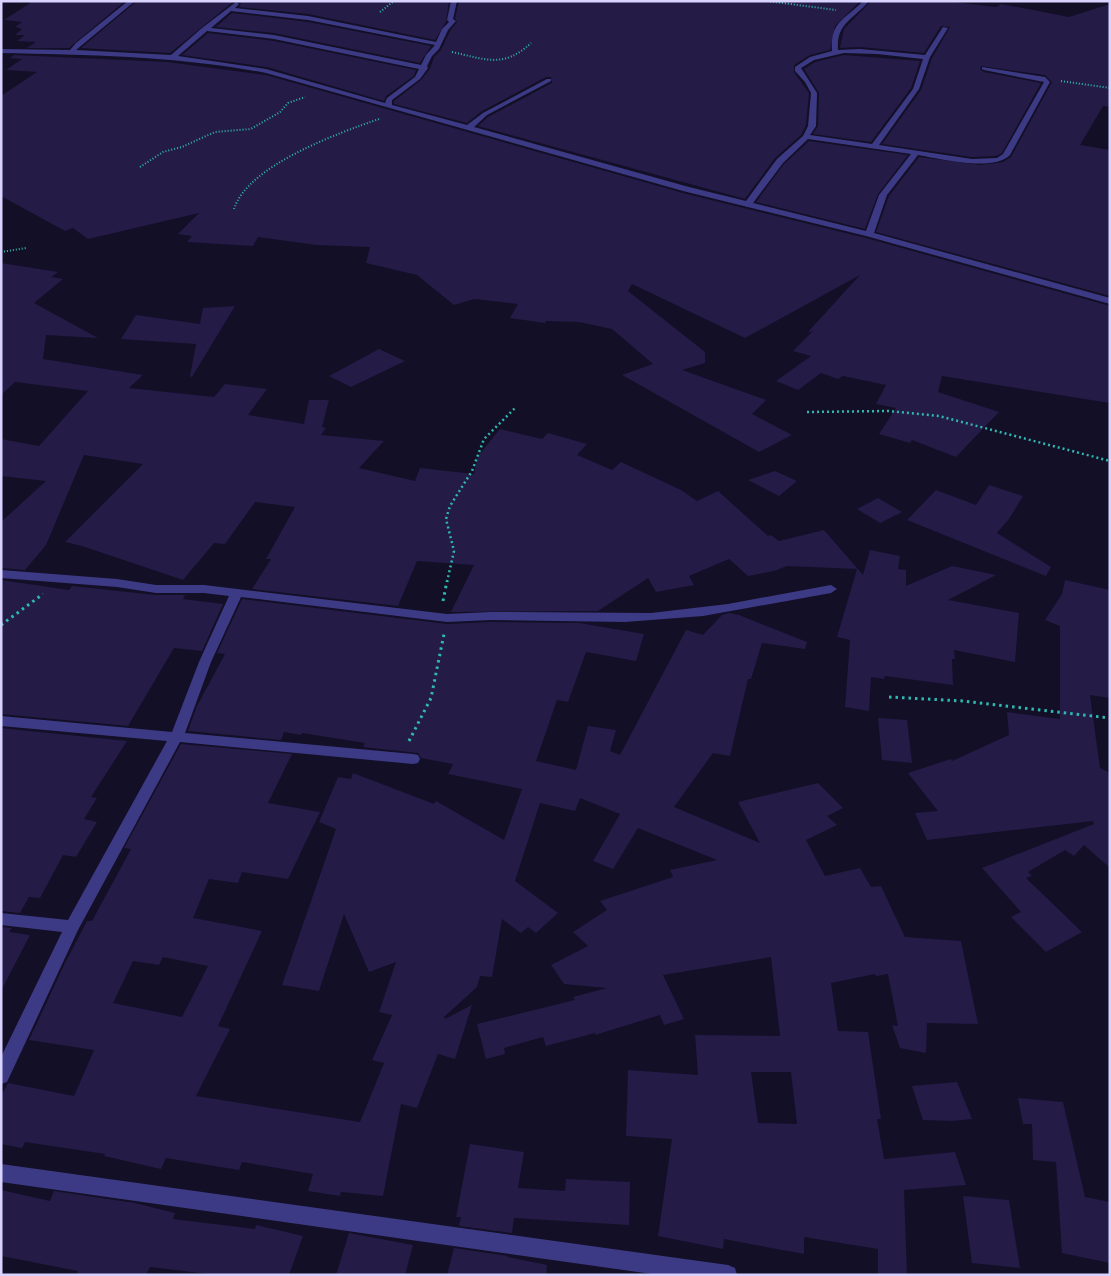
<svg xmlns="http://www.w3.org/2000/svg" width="1111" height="1276" font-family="'Varela Round',sans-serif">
  <rect width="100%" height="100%" fill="#130f26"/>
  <!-- building -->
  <g fill="#241b47" fill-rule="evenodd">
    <polygon points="33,1 125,1 69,48 27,48 36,42 17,41 25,35 15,35 22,29 15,27 22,22 4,20"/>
    <polygon points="137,1 234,1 170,53 81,48"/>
    <polygon points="238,1 449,1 446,22 435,40 308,14 239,7 241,4"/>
    <polygon points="459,1 598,2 860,1 835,26 830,50 810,55 794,65 794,72 809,93 806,125 801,135 775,158 745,199 478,126 488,117 552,83 551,77 546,77 482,111 467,123 394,104 394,101 421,80 430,69 434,57 441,50 450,31 457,22 455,18"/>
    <polygon points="871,1 945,1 996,7 1001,4 1069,17 1110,4 1110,107 1103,106 1080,145 1110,150 1110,296 876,232 889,196 919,157 980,165 1003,162 1011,157 1052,82 1045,75 981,66 980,69 984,72 1041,83 1002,153 996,156 972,157 882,144 921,90 932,58 950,27 941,26 924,53 860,47 840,48 844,29"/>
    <polygon points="232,13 308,22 431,46 420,63 274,33 216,27"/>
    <polygon points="208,33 274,41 416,70 414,76 386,96 384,101 267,67 182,55"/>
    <polygon points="14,55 167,62 266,75 683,193 866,238 1110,306 1110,403 942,376 938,392 999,412 956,457 912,440 910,443 879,434 896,408 876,404 886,385 843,376 838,379 821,373 798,390 776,381 811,356 793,351 813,331 807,333 860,275 745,338 632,284 628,291 705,352 705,363 682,370 766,400 752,414 792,435 759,452 622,375 653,364 612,329 579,322 546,321 545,323 510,318 518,304 474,299 454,305 417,275 366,263 370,247 316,245 258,237 253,246 187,242 192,236 178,234 199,213 88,239 73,228 65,231 1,196 1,96 37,72 6,70 22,59 10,58"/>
    <polygon points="844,55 920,61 911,88 871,142 813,134 818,126 819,93 804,69 815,62"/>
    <polygon points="809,141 908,155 878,194 865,229 756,202 784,164"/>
    <polygon points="1,263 58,272 51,277 63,279 34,303 98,338 46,335 43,359 143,375 129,388 214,397 225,384 267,389 248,415 304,424 309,400 329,400 322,427 326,428 321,435 384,441 359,468 415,481 420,468 474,474 478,456 500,429 542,439 548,433 587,444 577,455 612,470 621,462 681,490 697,501 718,491 768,536 771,535 779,541 824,530 863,575 870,550 900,556 898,569 906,570 906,586 952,566 996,575 948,600 1019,613 1015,662 954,650 955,659 952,659 953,685 885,676 884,679 871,677 869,711 845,707 850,640 837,637 857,569 787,566 774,571 748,576 729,559 689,576 694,585 656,592 648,578 598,611 451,612 474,565 417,561 398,606 252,589 271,559 266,559 295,507 255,502 225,544 214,543 183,580 82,546 65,542 143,464 84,455 46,545 25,570 1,568 1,522 46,481 1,476 1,439 39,446 88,391 15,382 1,395"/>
    <polygon points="235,306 192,377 190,376 196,344 121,339 136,315 200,324 203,308"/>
    <polygon points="379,349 405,361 351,387 329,376"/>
    <polygon points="775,471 797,481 779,496 748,480"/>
    <polygon points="989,485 1023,496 1009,519 997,533 1051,567 1046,576 907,520 936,490 976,505"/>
    <polygon points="878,498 902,512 880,523 857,509"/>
    <polygon points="1,580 69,590 72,586 156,595 185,595 183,599 223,604 202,651 174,648 128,726 1,714"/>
    <polygon points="1065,580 1110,590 1110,698 1090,695 1100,768 1110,773 1110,868 1084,845 1074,856 1065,850 1028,872 1032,876 1026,878 1082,932 1046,952 1011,917 1021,912 982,868 1094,824 1093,821 927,840 915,813 938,811 908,773 951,759 952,761 1009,735 1007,712 1060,719 1060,626 1045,620 1062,594"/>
    <path d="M242 599 447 624 491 622 579 623 644 634 636 661 586 652 568 702 557 700 536 761 576 770 588 726 616 730 610 751 620 755 686 630 703 635 722 615 729 613 739 615 807 642 805 649 762 643 751 679H748L730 756 713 753 674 807 760 843 738 802 818 783 843 808 827 816 837 825 806 840 825 876 860 868 871 887 881 886 905 937 961 941 978 1024 927 1023 926 1053 900 1048 892 1025 898 1026 888 974 876 976 875 974 831 983 838 1031 868 1032 881 1119H877L884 1159 955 1152 966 1185 904 1190 907 1275H878V1249L804 1237V1254L724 1239 723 1249 658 1236 672 1139 626 1136 628 1070 698 1075 695 1035 780 1036 771 957 663 975 684 1019 664 1025 660 1015 595 1035V1033L546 1046 543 1037 504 1048 505 1054 486 1059 477 1024 575 1000 573 997 607 988 564 984 551 965 588 946 573 932 607 910 600 901 673 877 670 870 717 860 638 828 613 869 593 861 620 814 580 798 575 811 540 803 515 881 558 913 536 933 528 927 521 933 502 919 492 977 480 976 477 987 444 1017 445 1019 472 1005 455 1059 438 1054 417 1108 401 1104 383 1196 341 1192 340 1196 308 1191 313 1174 242 1162 239 1170 166 1158 161 1169 104 1156 105 1154 25 1142 22 1148 1 1144V1096L8 1083 74 1096 94 1050 29 1040 65 963 87 921H92L131 849 124 848 181 744 292 754 268 803 320 812 288 879 242 872 238 883 209 879 193 918 262 931 218 1026 230 1029 196 1096 360 1122 384 1063 372 1060 392 1015 379 1012 396 962 369 972 344 914 319 991 282 985 336 829 319 822 338 777 351 779 353 773 434 804 436 801 504 840 522 789 448 774 453 764 421 758 418 753 372 748 363 747 365 743 302 733 301 735 284 732 281 740 188 731 197 706 225 654 217 653ZM163 957 208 966 182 1017 113 1003 133 961 159 965ZM751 1072H791L797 1124 758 1123Z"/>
    <polygon points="878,718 907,720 912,763 882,760"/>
    <polygon points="1,728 127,741 91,797 97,798 84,819 97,822 76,857 63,855 40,898 29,897 20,913 1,911"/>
    <polygon points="1,927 12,928 9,932 30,935 1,991"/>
    <polygon points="957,1082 972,1119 952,1121 923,1120 912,1086"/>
    <polygon points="1018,1098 1063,1102 1085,1197 1110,1202 1110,1263 1062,1253 1056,1162 1033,1160 1032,1124 1023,1124"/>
    <polygon points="470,1144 524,1152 518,1188 565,1191 566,1179 630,1182 629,1225 514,1218 512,1233 459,1226 461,1217 456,1217"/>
    <polygon points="1,1190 50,1201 54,1191 135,1203 175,1213 173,1219 255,1229 256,1225 303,1236 289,1275 217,1275 150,1267 146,1275 76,1275 78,1271 1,1256"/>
    <polygon points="963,1196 1009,1200 1020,1268 972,1263"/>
    <polygon points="349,1233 413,1245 405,1275 336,1275"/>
    <polygon points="454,1248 508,1256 508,1257 547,1265 546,1275 447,1275"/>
  </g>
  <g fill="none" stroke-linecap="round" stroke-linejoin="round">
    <!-- path-far2 -->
    <g stroke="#2fb8b0" stroke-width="2" stroke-dasharray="1 2" stroke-linecap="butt">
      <polyline points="767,1 836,10"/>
      <polyline points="380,12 394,1"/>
      <path d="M452 52C485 59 503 69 531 43"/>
      <polyline points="1061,81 1110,88"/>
      <polyline points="140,167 163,152 182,147 215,132 251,129 280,112 288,103 305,97"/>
      <path d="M234 209C248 165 339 133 379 119"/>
      <polyline points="1,252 26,248"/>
    </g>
    <!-- path-far1 -->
    <g stroke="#2fb8b0" stroke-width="2.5" stroke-dasharray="2 3" stroke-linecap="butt">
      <polyline points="807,412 888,411 939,416 1110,461"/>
      <polyline points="447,582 454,551 446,519 450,506 472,471 484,439 515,408"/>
    </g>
    <!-- path -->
    <g stroke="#2fb8b0" stroke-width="3" stroke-dasharray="2.5 4" stroke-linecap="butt">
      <polyline points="443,601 447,581"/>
      <polyline points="1,625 43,594"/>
      <polyline points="889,697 963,701 1110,718"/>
      <polyline points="409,741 431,698 444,634"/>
    </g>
    <!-- minor -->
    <g fill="#3d3a85" fill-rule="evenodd">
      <path d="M128 1H135L76 50 171 55 202 28 236 2 239 4 235 8 308 16 436 42 442 29 449 22 447 20 451 1H457L453 19 456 21 448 30 439 49 432 56 427 66 428 68 420 79 392 100V105L467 125 483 113 547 79H551V81L487 115 474 127 689 187 746 201 777 159 803 136 808 126 811 93 805 82 795 71V67L810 57 832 51C830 21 845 20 863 1H869C853 20 836 23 838 50L860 49 925 55 943 27 948 28 930 57 919 89 879 145 972 159 997 158 1003 154 1044 82 984 70 982 69V67L1045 77 1050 82 1010 155C993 172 941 159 918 155L887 195 874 233 1110 298V304L866 236 683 191 266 73C177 56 91 55 1 53V49L70 50 76 43ZM231 11 308 20 435 45 426 55 421 65 274 35 211 28ZM207 31 274 39 419 69 415 77 387 98 385 103 266 69 178 56ZM844 53 877 54 923 59 913 89 872 144 810 135 816 126 817 93 801 68 814 60ZM808 139 911 154 879 195 866 231 753 203 783 163Z"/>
      <polygon points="1,570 117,579 156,585 204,585 447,614 491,612 651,613 728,604 831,585 837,589 831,593 703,616 625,622 491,620 447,622 241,597 211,662 185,733 413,754 418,755 420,759 418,763 413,764 180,742 78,930 7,1082 1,1084 1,1057 62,932 1,925 1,913 68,920 167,741 1,726 1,716 172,732 199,662 229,596 204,593 156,593 117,587 1,578"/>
      <polygon points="1,1164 728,1265 735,1268 737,1275 659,1275 1,1182"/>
    </g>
  </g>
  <!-- border -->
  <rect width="1111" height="1276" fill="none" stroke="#d9d4ff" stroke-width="5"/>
</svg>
